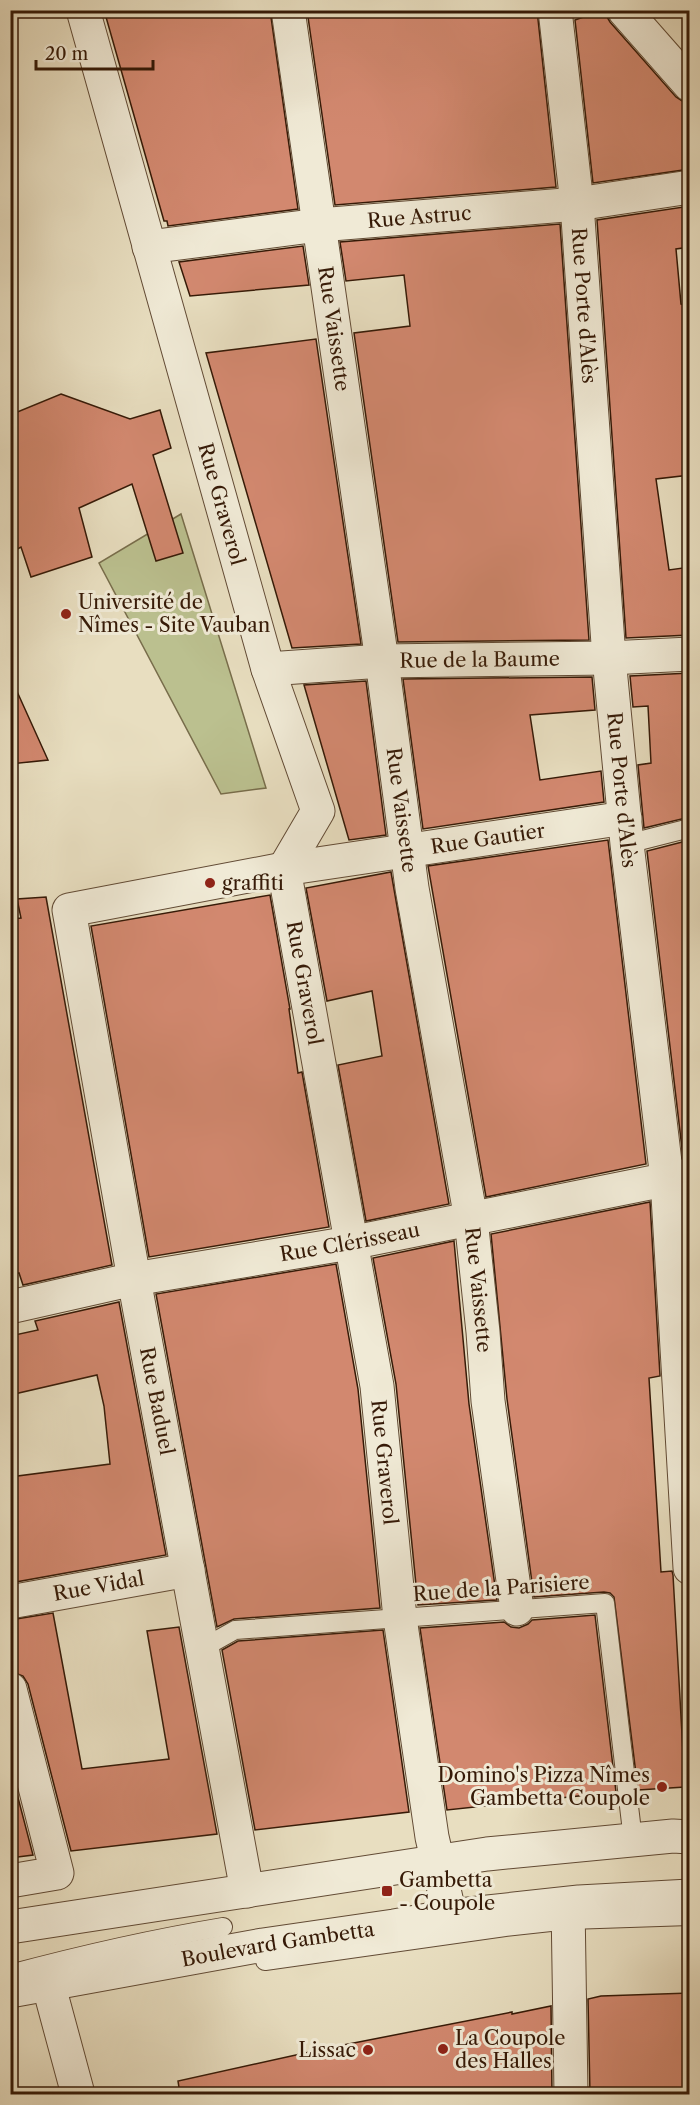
<svg xmlns="http://www.w3.org/2000/svg" width="700" height="2105" font-family="'Libre Caslon Text',serif">
  <rect width="100%" height="100%" fill="#e8dec0"/>
  <filter id="stains"><feTurbulence type="fractalNoise" baseFrequency=".00333" numOctaves="4"/><feColorMatrix values="0 0 0 0 .2 0 0 0 0 .09 0 0 0 0 .02 0 0 0 .5 -.17"/></filter>
  <radialGradient id="worn" r=".72"><stop offset=".6" stop-color="#630" stop-opacity="0"/><stop offset="1" stop-color="#630" stop-opacity=".3"/></radialGradient>
  <!-- green -->
  <polygon fill="#bbc08f" stroke="#786d4b" stroke-width="1.5" points="181,514 266,788 221,794 99,563"/>
  <!-- building -->
  <g fill="#d2886f" stroke="#361a07" stroke-width="1.5">
    <polygon points="104,10 270,10 298,209 168,226 167,221 164,221"/>
    <polygon points="307,10 537,10 556,187 335,205"/>
    <polygon points="603,10 610,22 676,97 690,106 690,169 593,183 575,20"/>
    <polygon points="690,206 690,247 676,249 681,304 690,305 690,475 656,479 669,570 690,567 690,635 626,638 597,220"/>
    <polygon points="560,224 589,640 398,642 354,333 410,326 404,275 346,281 340,242"/>
    <polygon points="303,246 309,285 190,296 179,262"/>
    <polygon points="316,339 361,644 292,648 206,353"/>
    <polygon points="61,394 130,419 160,410 171,448 153,455 183,553 156,561 132,484 79,508 92,557 31,577 21,547 10,553 10,415"/>
    <polygon points="690,673 690,817 644,828 638,765 651,763 648,706 633,707 630,676"/>
    <polygon points="10,676 48,760 10,764"/>
    <polygon points="592,677 595,710 530,715 540,780 601,771 604,802 423,829 403,679"/>
    <polygon points="366,681 386,835 349,840 304,685"/>
    <polygon points="608,840 646,1164 486,1197 428,866"/>
    <polygon points="690,840 690,1157 683,1157 647,851"/>
    <polygon points="391,872 449,1204 366,1221 338,1065 382,1056 372,991 327,1001 306,888"/>
    <polygon points="270,895 290,1009 289,1009 298,1073 302,1072 329,1227 149,1257 91,926"/>
    <polygon points="46,897 112,1265 23,1285 19,1273 10,1275 10,919 21,918 17,899"/>
    <polygon points="650,1202 660,1376 649,1378 661,1572 672,1571 673,1575 685,1787 638,1790 614,1597 610,1593 604,1592 534,1597 507,1399 491,1234"/>
    <polygon points="454,1241 469,1404 497,1600 418,1605 396,1384 373,1258"/>
    <polygon points="336,1264 358,1389 380,1608 234,1619 217,1627 156,1294"/>
    <polygon points="119,1302 166,1555 10,1583 10,1477 110,1464 104,1406 97,1375 10,1395 10,1336 38,1330 35,1321"/>
    <polygon points="53,1613 82,1769 169,1759 147,1631 179,1627 217,1834 71,1851 28,1684 23,1676 10,1671 10,1620"/>
    <polygon points="595,1615 616,1792 447,1810 420,1628 504,1622 511,1627 519,1628 528,1624 532,1620"/>
    <polygon points="383,1630 409,1812 255,1830 222,1650 238,1641"/>
    <polygon points="10,1767 33,1855 10,1858"/>
    <polygon points="690,1993 690,2094 590,2094 588,1999 601,1996"/>
    <polygon points="551,2006 552,2094 180,2094 178,2081 323,2049 512,2012 512,2014"/>
  </g>
  <g fill="none" stroke-linecap="round" stroke-linejoin="round">
    <!-- service casing -->
    <g stroke="#624b35" stroke-width="20">
      <g id="service">
        <polyline points="627,844 690,828"/>
        <polyline points="203,1648 235,1630 605,1603 633,1840"/>
        <polyline points="265,1961 505,1927 569,1920 690,1916"/>
        <path d="M10 1974C81 1955 151 1939 223 1927"/>
      </g>
    </g>
    <!-- minor casing -->
    <g stroke="#624b35" stroke-width="35">
      <g id="minor">
        <path id="s1" d="M83 10 268 669 318 811 284 869 377 1386 400 1618 432 1837 450 1916"/>
        <path id="s2" d="M288 10 382 661 412 888 471 1219 483 1332 488 1401 517 1609"/>
        <path id="s3" d="M555 10 577 204 609 658 627 844 667 1179 690 1568"/>
        <polyline points="624,10 690,85"/>
        <path id="s4" d="M149 247 319 225 577 204 690 187"/>
        <path id="s5" d="M268 669 382 661 609 658 690 654"/>
        <path id="s6" d="M10 1307 134 1279 350 1243 689 1175"/>
        <path id="s7" d="M10 1602 188 1570"/>
        <polyline points="10,1689 57,1873 10,1881"/>
        <path id="s8" d="M247 1891 134 1279 69 910 284 869 625 818"/>
        <polyline points="568,1904 571,2094"/>
        <polyline points="10,1927 487,1854 673,1836 690,1837"/>
        <polyline points="48,1983 78,2094"/>
      </g>
    </g>
    <!-- tertiary casing -->
    <g stroke="#624b35" stroke-width="35">
      <g id="tertiary">
        <path id="s9" d="M10 1991 263 1945 394 1926 450 1916 579 1902 690 1896"/>
      </g>
    </g>
    <!-- service -->
    <use href="#service" stroke="#f0ead6" stroke-width="18"/>
    <!-- minor -->
    <use href="#minor" stroke="#f0ead6" stroke-width="33"/>
    <!-- tertiary -->
    <use href="#tertiary" stroke="#f0ead6" stroke-width="33"/>
  </g>
  <!-- markers -->
  <g fill="#8f2418" stroke="#f0ead6" stroke-width="2">
    <circle cx="66" cy="614" r="6"/>
    <circle cx="210" cy="883" r="6"/>
    <circle cx="662" cy="1787" r="6"/>
    <rect x="381" y="1885" width="12" height="12" rx="3"/>
    <circle cx="443" cy="2049" r="6"/>
    <circle cx="368" cy="2050" r="6"/>
  </g>
  <g text-anchor="middle" stroke-width="6" stroke-linejoin="round" paint-order="stroke">
    <!-- street labels -->
    <g font-size="20" fill="#361a07" stroke="#f0ead6">
      <text dy="7" stroke="none"><textPath href="#s4" startOffset="272">Rue Astruc</textPath></text>
      <text dy="7" stroke="none"><textPath href="#s3" startOffset="297">Rue Porte d'Alès</textPath></text>
      <text dy="7" stroke="none"><textPath href="#s2" startOffset="322">Rue Vaissette</textPath></text>
      <text dy="7" stroke="none"><textPath href="#s1" startOffset="513">Rue Graverol</textPath></text>
      <text dy="7" stroke="none"><textPath href="#s5" startOffset="212">Rue de la Baume</textPath></text>
      <text dy="7" stroke="none"><textPath href="#s3" startOffset="783">Rue Porte d'Alès</textPath></text>
      <text dy="7" stroke="none"><textPath href="#s2" startOffset="808">Rue Vaissette</textPath></text>
      <text dy="7" stroke="none"><textPath href="#s8" startOffset="1422">Rue Gautier</textPath></text>
      <text dy="7" stroke="none"><textPath href="#s1" startOffset="1018">Rue Graverol</textPath></text>
      <text dy="7" stroke="none"><textPath href="#s6" startOffset="346">Rue Clérisseau</textPath></text>
      <text dy="7" stroke="none"><textPath href="#s2" startOffset="1294">Rue Vaissette</textPath></text>
      <text transform="translate(157 1401) rotate(79)" y="7">Rue Baduel</text>
      <text dy="7" stroke="none"><textPath href="#s1" startOffset="1504">Rue Graverol</textPath></text>
      <text dy="7" stroke="none"><textPath href="#s7" startOffset="90">Rue Vidal</textPath></text>
      <text transform="translate(501 1588) rotate(-4)" y="7">Rue de la Parisiere</text>
      <text dy="7" stroke="none"><textPath href="#s9" startOffset="272">Boulevard Gambetta</textPath></text>
    </g>
    <!-- poi labels -->
    <g font-size="20" fill="#361a07" stroke="#f0ead6" text-anchor="start">
      <text x="78" y="609">Université de<tspan x="78" dy="23">Nîmes - Site Vauban</tspan></text>
      <text x="222" y="890">graffiti</text>
      <text x="650" y="1782" text-anchor="end">Domino's Pizza Nîmes<tspan x="650" dy="23">Gambetta Coupole</tspan></text>
      <text x="399" y="1887">Gambetta<tspan x="399" dy="23">- Coupole</tspan></text>
      <text x="455" y="2045">La Coupole<tspan x="455" dy="23">des Halles</tspan></text>
      <text x="356" y="2057" text-anchor="end">Lissac</text>
    </g>
  </g>
  <!-- margin -->
  <rect width="700" height="2105" fill="none" stroke="#e8dec0" stroke-width="36"/>
  <rect x="12" y="12" width="676" height="2081" fill="none" stroke="#361a07" stroke-width="3"/>
  <rect x="18" y="18" width="664" height="2069" fill="none" stroke="#361a07" stroke-width="1.5"/>
  <!-- scale -->
  <path d="M36 60v9h117v-9" fill="none" stroke="#361a07" stroke-width="3"/>
  <text x="45" y="60" font-size="18" fill="#361a07" stroke="#f0ead6" stroke-width="4.5" paint-order="stroke">20 m</text>
  <rect width="100%" height="100%" filter="url(#stains)"/>
  <rect width="100%" height="100%" fill="url(#worn)"/>
</svg>
